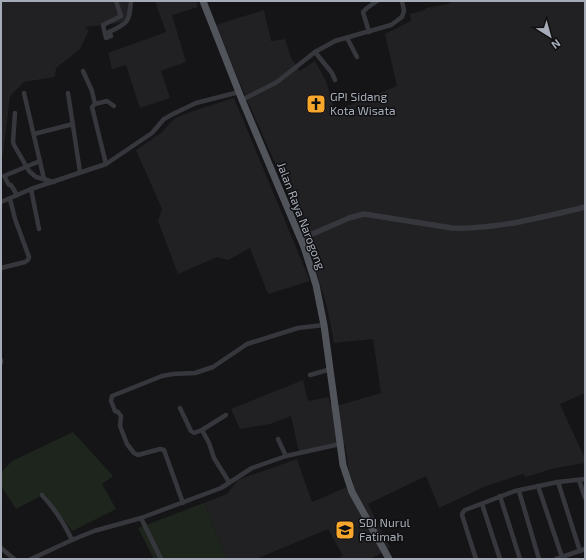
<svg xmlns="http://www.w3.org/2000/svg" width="586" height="560" font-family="'Exo 2',sans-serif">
  <rect width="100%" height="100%" fill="#151517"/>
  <!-- built -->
  <g fill="#212124">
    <polygon points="1,1 129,1 128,22 85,27 89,30 80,49 56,68 55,77 24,82 10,96 3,154 1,155"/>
    <polygon points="155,1 196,1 198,7 172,15 186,62 161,71 170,98 140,108 126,65 112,69 108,53 166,32"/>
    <polygon points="454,1 585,1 585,393 560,404 585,459 585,463 555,468 526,477 523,474 484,487 439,508 426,476 368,504 390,548 370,559 337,559 343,556 328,529 256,559 227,559 204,503 227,494 238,480 297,459 312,502 354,484 349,471 345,445 336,445 299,452 291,416 270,424 240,429 231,409 303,380 308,401 329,397 330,405 340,405 381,393 373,339 334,343 330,321 325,300 298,215 245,95 216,25 264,10 271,41 285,39 291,58 300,71 315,61 326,81 335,111 397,86 385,34 411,21 410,14 425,10 426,8 448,4"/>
    <polygon points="234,98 310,281 268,294 250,248 228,260 217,257 178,274 158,221 162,209 136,150 161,133 175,118 193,111"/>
  </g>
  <!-- green -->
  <g fill="#1d251d">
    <polygon points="73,432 113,476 102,484 116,509 72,531 45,494 16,509 1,486 1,473 12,461"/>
    <polygon points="204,503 227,559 154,559 138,528"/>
  </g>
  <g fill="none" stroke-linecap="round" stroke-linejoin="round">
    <!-- minor -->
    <g stroke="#36373c" stroke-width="4.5">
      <path d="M116 1 121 16 103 25 106 38 111 36 109 32C129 23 129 22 131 1"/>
      <polyline points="369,32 363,12 367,8 377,1"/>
      <polyline points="347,38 357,57"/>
      <polyline points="315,52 332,73 335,80"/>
      <polyline points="83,71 92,91 95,104"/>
      <polyline points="24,93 44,179"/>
      <polyline points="68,93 80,172"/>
      <polyline points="242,100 277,82 315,52 335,41 391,25 402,17 404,11 402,1"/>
      <polyline points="15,113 13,142 14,145 29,171 36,177 54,182"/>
      <polyline points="34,134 73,124"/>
      <polyline points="106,164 92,107 95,104 107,101 114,106"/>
      <polyline points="31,189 39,229"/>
      <polyline points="17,195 11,185 9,185 4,176 40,161"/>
      <polyline points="1,202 31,189 106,164 152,133 164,119 173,114 196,103 239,92"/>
      <polyline points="1,268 25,262 28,260 29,257 15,219 10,199"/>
      <polyline points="1,360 1,363"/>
      <polyline points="310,375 331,369"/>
      <polyline points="180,408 191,431 194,433 202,430"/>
      <polyline points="226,415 202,430 209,443 214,458 229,482"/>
      <polyline points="278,439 286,456"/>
      <polyline points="579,480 585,498"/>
      <polyline points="558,482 580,551"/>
      <polyline points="538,486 562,557"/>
      <polyline points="519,491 539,559"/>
      <path d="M42 495C54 508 64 523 72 540"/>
      <polyline points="500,496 520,559"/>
      <polyline points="183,503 164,450 160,449 138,455 134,453 127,444 120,426 121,416 118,412 115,411 111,401 112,396 162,376 173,374 195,373 213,367 247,344 298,328 324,325"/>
      <polyline points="482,504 500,559"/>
      <polyline points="141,518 161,559"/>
      <polyline points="1,548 14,559"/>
      <polyline points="31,559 72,540 94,531 141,518 221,488 252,468 286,456 340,444"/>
      <polyline points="476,559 462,515 463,512 465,510 515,491 558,482 585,479"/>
      <polyline points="556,559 585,549"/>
    </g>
    <!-- tertiary -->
    <path stroke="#36373c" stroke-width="5.5" d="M301 239 349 218 364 214 452 228C475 229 496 226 519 222 541 217 563 213 585 207"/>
    <!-- primary -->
    <polyline stroke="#51545b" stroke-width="7" points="203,1 242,100 304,247 316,285 324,325 343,465 352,492 389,559"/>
  </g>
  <!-- icons -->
  <defs>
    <g id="church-square" transform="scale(1)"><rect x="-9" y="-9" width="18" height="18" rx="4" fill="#f8a62c" stroke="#101012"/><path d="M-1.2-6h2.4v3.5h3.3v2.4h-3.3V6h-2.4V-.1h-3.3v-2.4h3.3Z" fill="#111"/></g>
    <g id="school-square" transform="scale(1)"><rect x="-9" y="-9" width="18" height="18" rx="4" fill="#f8a62c" stroke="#101012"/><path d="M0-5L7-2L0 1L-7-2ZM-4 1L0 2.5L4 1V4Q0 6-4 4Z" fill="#111"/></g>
  </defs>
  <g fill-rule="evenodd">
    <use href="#church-square" x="316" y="104"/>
    <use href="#school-square" x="345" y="530"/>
  </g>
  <g text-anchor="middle" stroke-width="3" stroke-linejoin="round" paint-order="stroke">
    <!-- poi labels -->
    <g font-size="12" fill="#a6acb7" stroke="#101012" text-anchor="start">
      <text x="330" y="101">GPI Sidang<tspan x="330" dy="14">Kota Wisata</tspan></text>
      <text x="359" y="527">SDI Nurul<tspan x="359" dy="14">Fatimah</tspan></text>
    </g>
    <!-- street labels -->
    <g font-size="12" fill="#a6acb7" stroke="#101012">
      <text transform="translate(301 216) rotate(69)" y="4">Jalan Raya Narogong</text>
    </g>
  </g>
  <!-- border -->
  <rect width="586" height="560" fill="none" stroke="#a6acb7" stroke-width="4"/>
  <!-- north arrow -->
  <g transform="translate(550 36) rotate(143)" stroke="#101012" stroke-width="3" paint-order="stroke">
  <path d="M0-3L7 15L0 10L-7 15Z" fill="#a6acb7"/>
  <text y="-6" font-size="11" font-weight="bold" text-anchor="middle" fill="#a6acb7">N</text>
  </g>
</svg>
